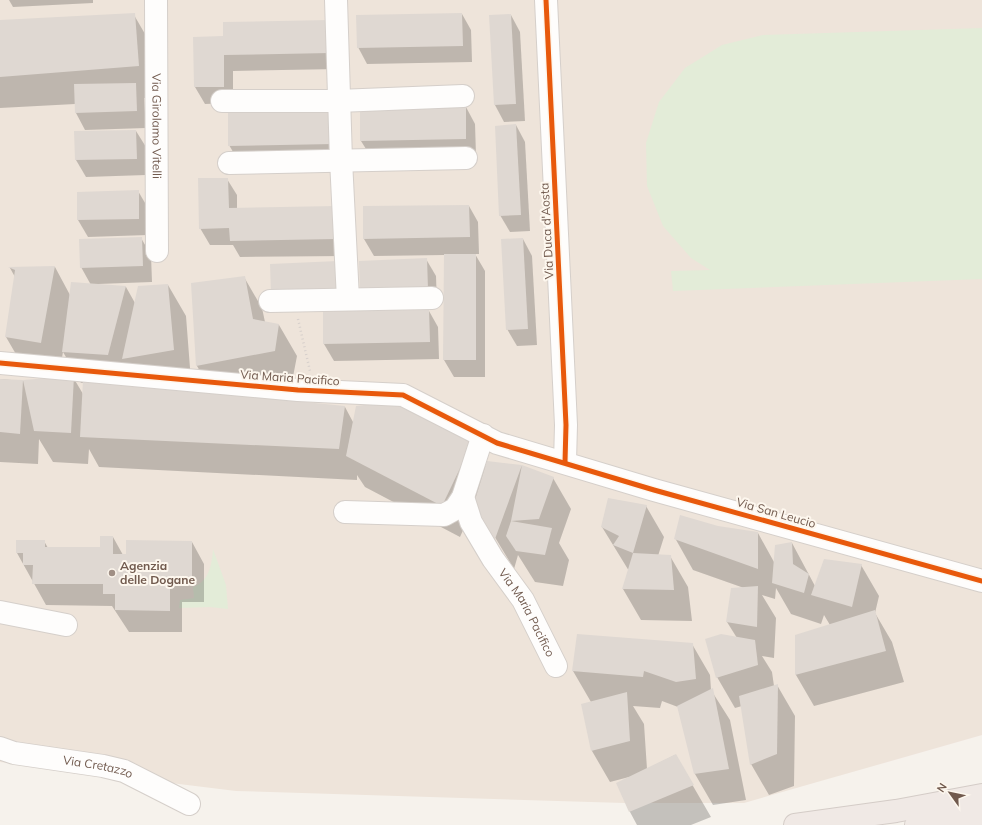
<svg xmlns="http://www.w3.org/2000/svg" width="982" height="825" font-family="Mulish,sans-serif">
  <rect width="100%" height="100%" fill="#f6f2ec"/>
  <!-- residential -->
  <polygon fill="#eee4da" points="0,0 982,0 982,735 744,803 624,803 236,791 0,762"/>
  <!-- green -->
  <g fill="#e3ecd8">
    <polygon points="982,28 982,279 673,291 671,271 710,270 691,258 663,226 647,186 646,143 659,102 685,68 722,45 763,35"/>
    <path d="M213 549 226 585 228 609 210 607 179 608 180 600 194 598 193 587C209 582 212 564 213 549Z"/>
  </g>
  <!-- shadow -->
  <g fill="#0003">
    <polygon points="9,0 93,0 93,3 13,7"/>
    <polygon points="462,14 471,30 472,62 367,64 358,47"/>
    <polygon points="134,15 152,46 156,97 144,98 146,128 85,130 76,113 75,104 0,108 0,21"/>
    <polygon points="511,15 520,32 525,121 504,122 495,105 490,16"/>
    <polygon points="329,21 339,69 233,71 233,103 205,104 195,87 194,38 224,37"/>
    <polygon points="466,107 475,124 476,155 371,157 361,141"/>
    <polygon points="516,125 525,142 530,231 510,232 500,215"/>
    <polygon points="343,129 343,160 239,162 229,145"/>
    <polygon points="136,131 146,147 146,175 86,177 76,160 75,132"/>
    <polygon points="227,179 237,195 237,209 335,207 345,256 240,257 233,245 210,245 200,228"/>
    <polygon points="138,191 148,208 148,235 88,237 78,220 78,193"/>
    <polygon points="469,206 478,222 479,254 475,254 485,271 485,377 454,377 444,360 445,255 374,256 364,239 364,207"/>
    <polygon points="141,238 151,255 152,282 98,284 98,285 126,287 135,303 168,285 186,316 191,381 213,394 197,366 192,284 244,277 262,308 265,322 279,325 297,356 292,382 226,395 345,407 353,422 472,442 486,467 488,462 522,466 553,478 571,509 559,543 569,560 563,586 535,582 518,555 514,569 475,504 460,537 365,487 357,475 357,480 99,467 89,449 88,464 53,462 39,439 38,464 0,462 0,379 23,381 73,377 83,394 83,383 81,383 63,352 59,374 24,368 6,337 15,277 10,268 55,267 70,295 91,285 81,267"/>
    <polygon points="523,239 532,256 537,345 517,346 507,329"/>
    <polygon points="426,259 436,276 437,305 370,307"/>
    <polygon points="429,311 438,327 439,359 334,361 324,344 324,312"/>
    <polygon points="646,506 664,537 658,556 670,556 688,587 692,621 641,620 623,589 629,571 602,527"/>
    <polygon points="718,527 758,533 774,562 792,543 815,586 861,565 879,596 875,613 892,642 904,682 814,706 796,675 796,636 830,625 824,615 821,624 791,614 776,588 775,599 762,595 776,618 774,658 762,656 772,672 774,686 777,685 795,716 794,786 769,795 751,764 742,706 735,708 717,677 737,638 727,622 744,588 693,570 675,538"/>
    <polygon points="113,537 123,555 192,542 204,564 204,602 182,602 182,632 129,632 112,606 46,605 17,553 44,541 48,548 101,548"/>
    <polygon points="692,644 710,675 711,690 730,720 746,800 713,805 695,774 678,707 662,701 660,708 633,706 644,724 647,769 675,755 711,817 691,825 637,825 630,812 629,777 610,782 592,751 591,702 573,671"/>
  </g>
  <!-- building -->
  <g fill="#dfd8d2">
    <polygon points="135,13 139,66 0,77 0,20"/>
    <polygon points="462,13 463,46 357,48 356,15"/>
    <polygon points="511,14 516,104 494,105 489,15"/>
    <polygon points="329,20 330,53 224,55 224,87 194,87 193,37 223,36 223,22"/>
    <polygon points="136,83 137,111 75,113 74,84"/>
    <polygon points="466,106 466,139 360,141 360,108"/>
    <polygon points="334,111 334,144 228,146 228,113"/>
    <polygon points="516,124 521,215 499,216 495,126"/>
    <polygon points="136,130 137,159 75,160 74,131"/>
    <polygon points="198,178 228,178 229,208 336,206 336,239 230,241 229,228 199,229"/>
    <polygon points="139,190 139,219 77,220 77,192"/>
    <polygon points="469,205 470,237 363,239 363,206"/>
    <polygon points="142,237 143,266 80,268 79,239"/>
    <polygon points="523,238 528,329 506,330 501,239"/>
    <polygon points="444,254 476,254 476,360 443,360"/>
    <polygon points="427,258 428,289 360,291 359,261"/>
    <polygon points="338,261 339,292 271,294 270,264"/>
    <polygon points="55,266 41,343 5,337 15,270 8,267"/>
    <polygon points="245,276 253,319 279,324 275,351 196,366 191,283"/>
    <polygon points="71,282 126,286 108,355 62,352"/>
    <polygon points="168,284 174,350 122,359 138,286"/>
    <polygon points="429,310 430,342 323,344 323,311"/>
    <polygon points="74,376 71,433 34,431 23,380"/>
    <polygon points="0,379 23,380 20,434 0,432"/>
    <polygon points="83,380 345,406 339,449 80,437"/>
    <polygon points="397,401 473,441 442,506 346,456 356,406"/>
    <polygon points="487,461 522,465 554,477 539,519 511,521 522,465 495,539 474,503"/>
    <polygon points="608,498 647,505 633,553 613,545 619,536 601,527"/>
    <polygon points="680,515 718,526 758,532 758,569 674,539"/>
    <polygon points="511,521 552,528 545,555 516,551 506,536"/>
    <polygon points="100,536 113,536 113,554 126,554 126,540 192,541 192,581 170,581 170,611 115,610 115,594 103,594 103,584 32,584 33,565 23,565 23,553 16,553 16,540 45,540 45,547 100,547"/>
    <polygon points="792,542 793,564 809,574 804,593 772,583 775,545"/>
    <polygon points="633,553 671,555 674,590 622,589"/>
    <polygon points="824,559 862,564 852,607 811,595"/>
    <polygon points="758,586 757,627 726,622 731,588"/>
    <polygon points="875,610 886,651 795,675 795,635"/>
    <polygon points="577,634 693,643 696,679 676,682 644,671 643,677 572,671"/>
    <polygon points="721,634 755,640 758,665 716,678 705,639"/>
    <polygon points="778,684 777,754 750,765 739,696"/>
    <polygon points="713,688 729,769 694,774 677,706"/>
    <polygon points="627,692 630,741 591,751 581,704"/>
    <polygon points="676,754 694,785 629,812 616,783"/>
  </g>
  <g fill="none" stroke-linecap="round" stroke-linejoin="round">
    <!-- minor casing -->
    <g stroke="#d5cfca" stroke-width="24">
      <g id="minor">
        <path id="s1" d="M156 0 157 251"/>
        <polyline points="336,0 341,160 348,299"/>
        <polyline points="546,0 566,425 565,462"/>
        <polyline points="222,101 338,101 463,96"/>
        <polyline points="229,163 466,158"/>
        <polyline points="270,301 432,298"/>
        <polyline points="0,363 298,390 403,395 497,443 654,490 982,581"/>
        <path id="s2" d="M463 497 471 522 493 559 523 600 556 666"/>
        <polyline points="345,512 444,515 455,509 463,497 483,435"/>
        <polyline points="0,612 66,625"/>
        <path id="s3" d="M0 748 14 753 103 766 124 771 189 804"/>
      </g>
    </g>
    <!-- highway casing -->
    <g stroke="#d4ccc7" stroke-width="24">
      <g id="highway">
        <polyline points="795,825 896,811 982,795"/>
        <polyline points="916,825 982,815"/>
      </g>
    </g>
    <!-- path -->
    <polyline stroke="#d7d0cc" stroke-width="2.5" stroke-dasharray="1 3" stroke-linecap="butt" points="298,319 310,371"/>
    <!-- minor -->
    <use href="#minor" stroke="#fefdfc" stroke-width="22"/>
    <!-- highway -->
    <use href="#highway" stroke="#f0e9e5" stroke-width="22"/>
    <!-- cycleway casing -->
    <g stroke="#fdf7ee" stroke-width="8">
      <g id="cycleway">
        <polyline points="546,0 566,425 565,462"/>
        <polyline points="0,363 298,390 403,395 497,443 654,490 982,581"/>
      </g>
    </g>
    <!-- cycleway -->
    <use href="#cycleway" stroke="#e8590c" stroke-width="5"/>
  </g>
  <!-- markers -->
  <circle fill="#a08f85" stroke="#fdf7ee" stroke-width="1.5" cx="112" cy="573" r="4"/>
  <g text-anchor="middle" stroke-width="4" stroke-linejoin="round" paint-order="stroke">
    <!-- street labels -->
    <g font-size="12" fill="#715a4e" stroke="#fdf7ee">
      <text dy="4" stroke="none"><textPath href="#s1" startOffset="126">Via Girolamo Vitelli</textPath></text>
      <text transform="translate(547 231) rotate(-93)" y="4">Via Duca d'Aosta</text>
      <text transform="translate(290 378) rotate(4)" y="4">Via Maria Pacifico</text>
      <text transform="translate(776 513) rotate(16)" y="4">Via San Leucio</text>
      <text dy="4" stroke="none"><textPath href="#s2" startOffset="133">Via Maria Pacifico</textPath></text>
      <text dy="4" stroke="none"><textPath href="#s3" startOffset="100">Via Cretazzo</textPath></text>
    </g>
    <!-- poi labels -->
    <g font-size="12" font-weight="bold" fill="#715a4e" stroke="#fdf7ee" text-anchor="start">
      <text x="120" y="570">Agenzia<tspan x="120" dy="14">delle Dogane</tspan></text>
    </g>
  </g>
  <!-- north arrow -->
  <g transform="translate(950 793) rotate(303)" stroke="#fdf7ee" stroke-width="3" paint-order="stroke">
  <path d="M0-3L7 15L0 10L-7 15Z" fill="#715a4e"/>
  <text y="-6" font-size="11" font-weight="bold" text-anchor="middle" fill="#715a4e">N</text>
  </g>
</svg>
